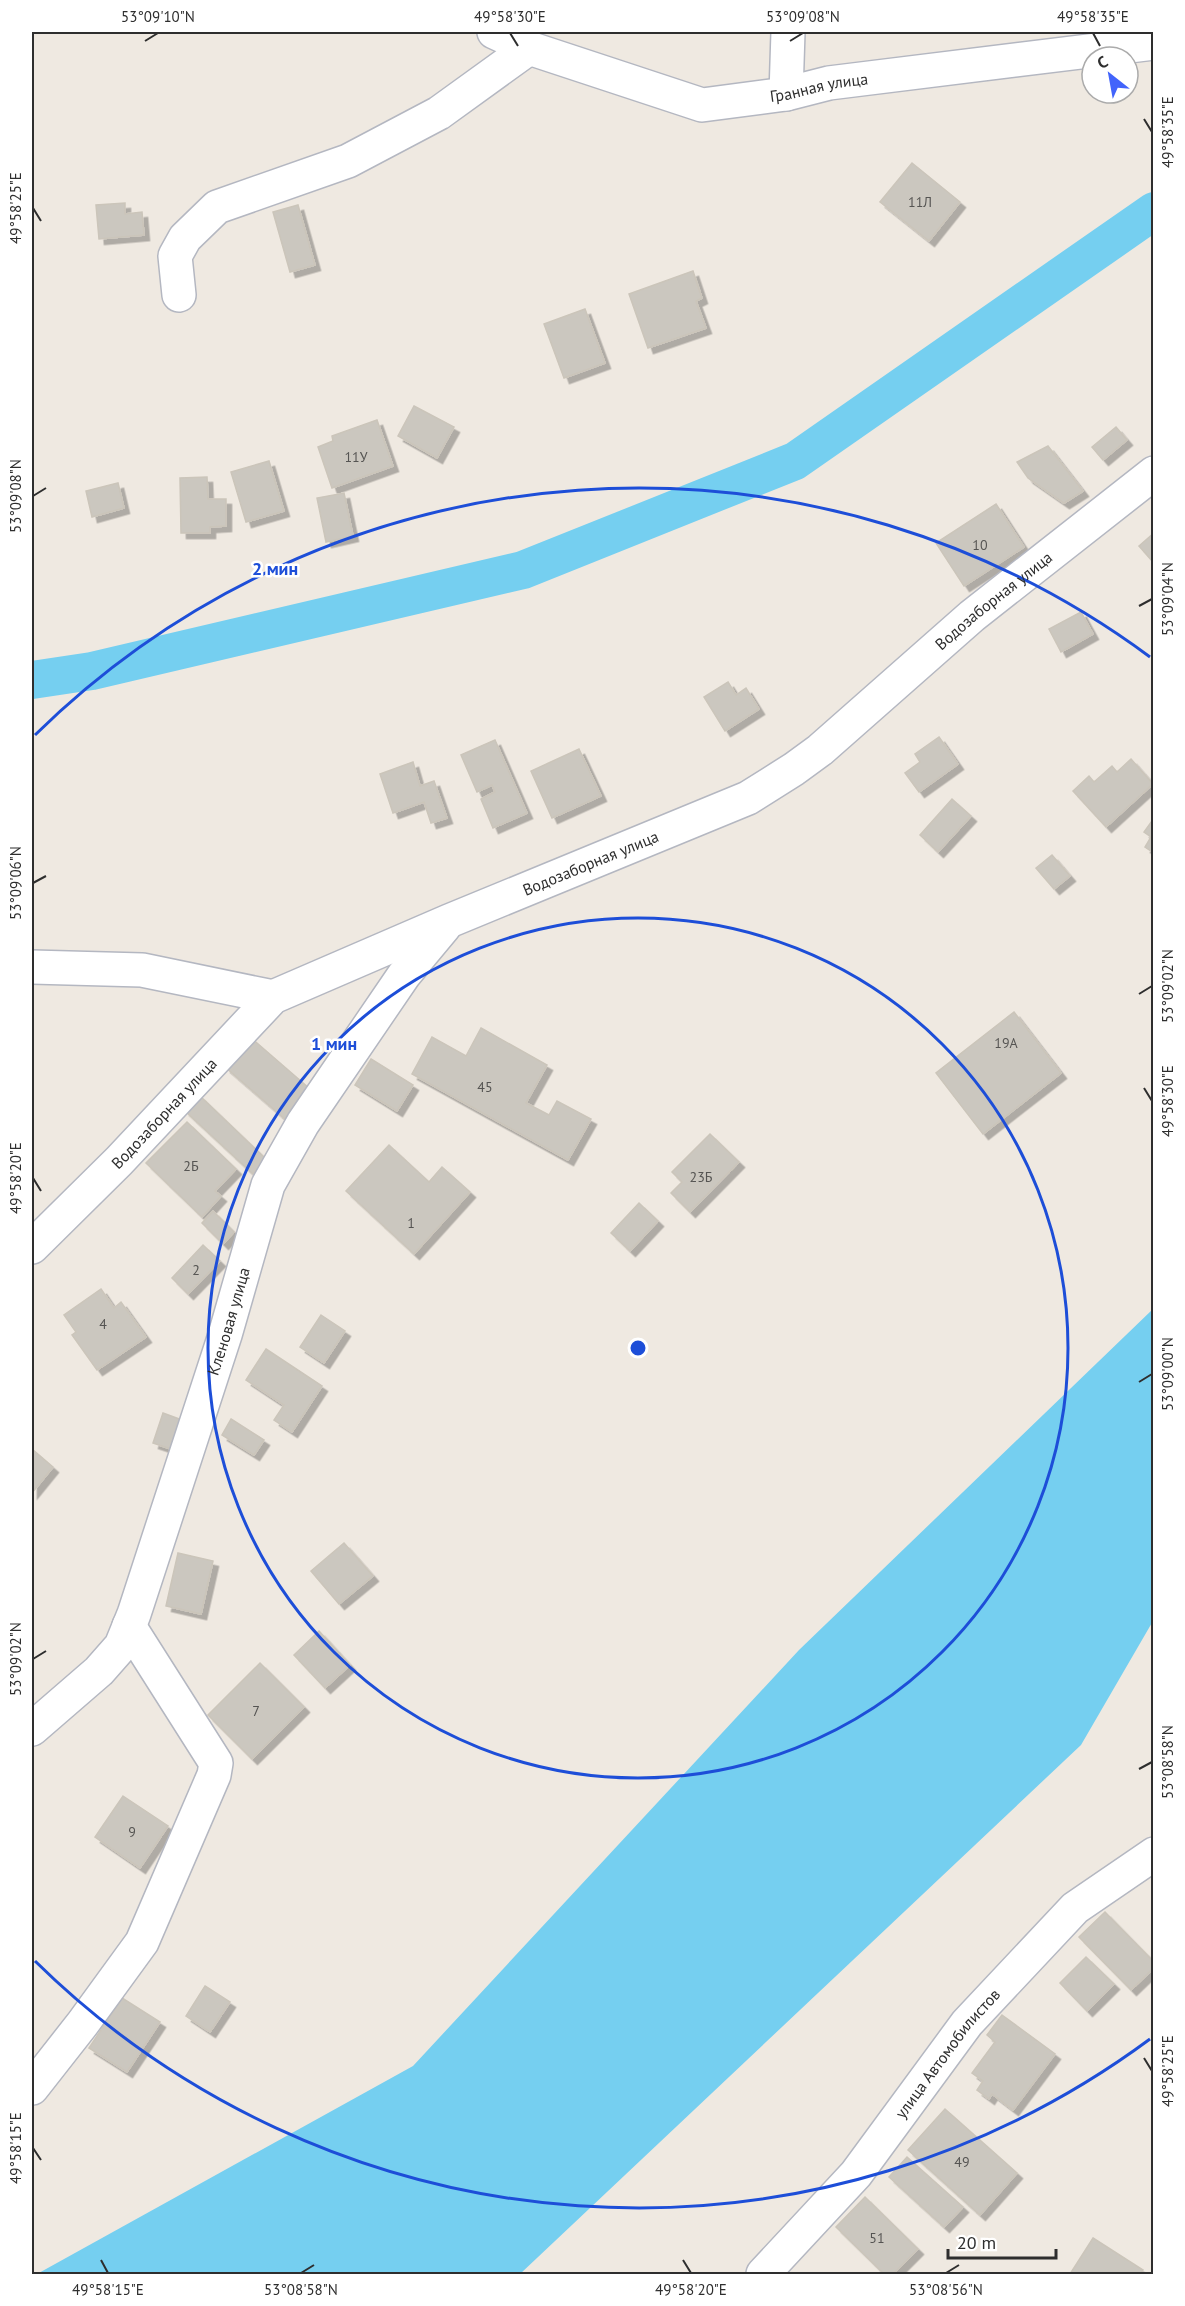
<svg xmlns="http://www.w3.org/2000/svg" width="1185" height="2306" font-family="'PT Sans',sans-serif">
  <defs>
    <filter id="shadow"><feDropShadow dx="5.5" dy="5.5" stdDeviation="0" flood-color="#0004"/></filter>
  </defs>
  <rect width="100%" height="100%" fill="#efe9e1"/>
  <!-- water -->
  <polygon fill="#75cff0" points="1153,1309 1153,1621 1081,1745 520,2274 37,2274 413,2066 799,1650"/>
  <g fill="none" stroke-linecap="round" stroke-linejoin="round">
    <!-- canal -->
    <polyline stroke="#75cff0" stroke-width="38" points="32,680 92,671 523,570 795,461 1154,211"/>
  </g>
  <!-- building -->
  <g fill="#cbc7bf" stroke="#cbc5ba" stroke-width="1.5" filter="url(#shadow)">
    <polygon points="912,163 960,202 929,241 880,202"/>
    <polygon points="125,203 125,214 142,212 144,235 99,239 96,205"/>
    <polygon points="298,205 315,265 290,272 273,212"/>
    <polygon points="693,271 702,298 696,301 706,328 648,348 629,294"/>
    <polygon points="585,309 605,363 564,378 544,324"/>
    <polygon points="414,406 454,427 437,458 398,436"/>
    <polygon points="377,420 393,466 332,488 318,447 333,441 332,436"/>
    <polygon points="1116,427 1127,440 1103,460 1092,447"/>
    <polygon points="1048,446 1083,491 1064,503 1028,478 1017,462"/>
    <polygon points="269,461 284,511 246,522 231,472"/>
    <polygon points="207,477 208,499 226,499 226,526 210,527 210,533 181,533 180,478"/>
    <polygon points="118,483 124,508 92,517 86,491"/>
    <polygon points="344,493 353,536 326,542 317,498"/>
    <polygon points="996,504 1024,547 964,586 936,543"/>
    <polygon points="1154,533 1154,563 1139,546"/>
    <polygon points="1081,612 1093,634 1061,652 1049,629"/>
    <polygon points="728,682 736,695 746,688 759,709 725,731 704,697"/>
    <polygon points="939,737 958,764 919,792 905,773 920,762 915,754"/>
    <polygon points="495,740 527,813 493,828 481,799 495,792 492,785 477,792 461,755"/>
    <polygon points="579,749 601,796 552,818 531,771"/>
    <polygon points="1131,759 1153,784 1106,827 1073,791 1089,776 1094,782 1112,766 1117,772"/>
    <polygon points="413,762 420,786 434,781 447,818 431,823 424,802 393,813 380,774"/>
    <polygon points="952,799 971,816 938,852 920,835"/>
    <polygon points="1154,818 1154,853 1145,847 1151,837 1144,832"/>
    <polygon points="1052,855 1070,876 1054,889 1036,868"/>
    <polygon points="1014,1012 1061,1073 983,1134 936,1073"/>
    <polygon points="481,1028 547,1065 526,1103 549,1115 557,1101 591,1119 568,1160 412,1074 432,1037 466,1056"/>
    <polygon points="250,1037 310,1089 285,1119 225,1067"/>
    <polygon points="371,1059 413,1085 397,1111 355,1085"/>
    <polygon points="199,1095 267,1160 253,1174 184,1110"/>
    <polygon points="187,1122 236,1169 215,1191 221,1196 202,1217 146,1163"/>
    <polygon points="710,1134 739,1162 690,1212 671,1193 682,1182 672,1172"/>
    <polygon points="389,1145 429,1182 442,1167 470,1192 414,1254 346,1191"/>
    <polygon points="639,1203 658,1221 630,1251 611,1233"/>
    <polygon points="213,1211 234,1232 223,1244 202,1223"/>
    <polygon points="203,1245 220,1261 188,1294 172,1278"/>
    <polygon points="101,1289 114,1308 121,1302 146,1337 97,1370 72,1335 76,1332 64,1315"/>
    <polygon points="321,1315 345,1331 324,1363 300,1347"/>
    <polygon points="266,1349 322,1386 292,1432 274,1420 284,1405 246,1380"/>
    <polygon points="163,1413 182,1420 171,1449 153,1443"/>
    <polygon points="231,1419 264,1440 254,1455 222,1435"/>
    <polygon points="32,1449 53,1467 32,1493"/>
    <polygon points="344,1543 373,1576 339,1604 311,1571"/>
    <polygon points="178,1553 213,1561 201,1614 166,1606"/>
    <polygon points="319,1631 350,1665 325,1688 294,1655"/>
    <polygon points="260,1663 304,1707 252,1759 208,1715"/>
    <polygon points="123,1796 168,1826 140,1868 95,1837"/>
    <polygon points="1105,1912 1154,1962 1154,1968 1131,1990 1079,1937"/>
    <polygon points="1086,1957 1114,1984 1087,2011 1060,1983"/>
    <polygon points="205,1986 230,2002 210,2032 186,2016"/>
    <polygon points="122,1998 160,2022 127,2072 89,2048"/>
    <polygon points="1002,2015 1055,2054 1013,2110 992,2094 989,2099 977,2090 983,2081 972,2073 995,2042 987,2035"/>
    <polygon points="945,2109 1017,2173 980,2215 908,2150"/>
    <polygon points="907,2157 963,2207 944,2227 889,2177"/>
    <polygon points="865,2197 918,2249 893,2274 884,2274 836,2227"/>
    <polygon points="1093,2238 1143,2270 1140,2274 1070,2274"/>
  </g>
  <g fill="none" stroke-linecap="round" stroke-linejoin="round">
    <!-- minor casing -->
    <g stroke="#b4b7c1" stroke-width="36">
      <g id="minor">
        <path id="s1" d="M494 32 529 48 702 105 786 94 829 83 1154 43"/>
        <polyline points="786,94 788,32"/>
        <polyline points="179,295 175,256 185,238 217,207 348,161 439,113 529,48"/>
        <polyline points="32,967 142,970 273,997"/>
        <path id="s2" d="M32 1247 119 1161 273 997 449 921 748 798 794 769 820 750 972 616 1154 473"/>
        <path id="s3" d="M32 1729 99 1671 121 1646 134 1614 225 1335 268 1185 303 1123 404 975 444 927"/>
        <polyline points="32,2088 83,2023 142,1942 214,1775 216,1763 129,1626"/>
        <path id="s4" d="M763 2274 856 2174 967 2023 1075 1908 1154 1854"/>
      </g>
    </g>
    <!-- minor -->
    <use href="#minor" stroke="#fff" stroke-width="33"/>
  </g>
  <!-- ticks -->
  <path fill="none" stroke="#2e2e2e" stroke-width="2" d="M510 33 518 46M1093 33 1100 46M145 41 158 33M790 41 803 33M1144 119 1152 132M33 208 41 221M33 496 46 488M1139 606 1152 599M33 883 46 876M1139 994 1152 986M1144 1088 1152 1101M33 1178 41 1191M1139 1382 1152 1374M33 1659 46 1651M1139 1769 1152 1762M1144 2058 1152 2071M33 2148 41 2160M101 2260 108 2273M683 2260 691 2273M301 2273 314 2265M946 2273 959 2265"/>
  <!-- distance rings -->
  <g fill="none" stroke="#1d4ed8" stroke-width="3">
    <circle cx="638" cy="1348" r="430"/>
    <path d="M1150 2039A860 860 0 0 1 35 1961M35 735A860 860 0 0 1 1150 657"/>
  </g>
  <g text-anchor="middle" stroke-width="5" stroke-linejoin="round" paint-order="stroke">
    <!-- number labels -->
    <g font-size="14" fill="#555452">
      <text x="920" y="207">11Л</text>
      <text x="356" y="462">11У</text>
      <text x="980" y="550">10</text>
      <text x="1006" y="1048">19А</text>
      <text x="485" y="1092">45</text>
      <text x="191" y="1171">2Б</text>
      <text x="701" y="1182">23Б</text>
      <text x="411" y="1228">1</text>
      <text x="196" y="1275">2</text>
      <text x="103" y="1329">4</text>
      <text x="256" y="1716">7</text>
      <text x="132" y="1837">9</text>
      <text x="962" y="2167">49</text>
      <text x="877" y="2243">51</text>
    </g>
    <!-- street labels -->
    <g font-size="16" fill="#2e2e2e" stroke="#fff">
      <text dy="6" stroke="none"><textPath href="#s1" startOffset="339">Гранная улица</textPath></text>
      <text dy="6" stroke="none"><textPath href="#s2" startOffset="1178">Водозаборная улица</textPath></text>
      <text dy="6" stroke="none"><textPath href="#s2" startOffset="692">Водозаборная улица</textPath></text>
      <text dy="6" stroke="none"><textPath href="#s2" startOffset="188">Водозаборная улица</textPath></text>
      <text dy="6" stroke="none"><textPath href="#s3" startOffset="464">Кленовая улица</textPath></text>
      <text dy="6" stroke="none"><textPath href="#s4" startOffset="288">улица Автомобилистов</textPath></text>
    </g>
  </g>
  <circle cx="638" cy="1348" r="9" fill="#1d4ed8" stroke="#fff" stroke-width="3"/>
  <g font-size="18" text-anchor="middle" font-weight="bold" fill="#1d4ed8" stroke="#fff" stroke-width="5" stroke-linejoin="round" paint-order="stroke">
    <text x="275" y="575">2 мин</text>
    <text x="334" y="1050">1 мин</text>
  </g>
  <!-- border -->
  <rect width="1185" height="2306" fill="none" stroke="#ffffff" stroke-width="66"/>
  <!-- north arrow -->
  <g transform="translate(1110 75) rotate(329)"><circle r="28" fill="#ffffff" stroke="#ababab" stroke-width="1.5"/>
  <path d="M0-4.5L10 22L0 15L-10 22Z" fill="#4264fb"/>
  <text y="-9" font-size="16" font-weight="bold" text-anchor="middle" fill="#2e2e2e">С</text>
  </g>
  <!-- scale -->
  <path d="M948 2249v9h108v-9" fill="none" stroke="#2e2e2e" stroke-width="3"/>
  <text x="957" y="2249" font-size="18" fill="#2e2e2e" stroke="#ffffff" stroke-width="4.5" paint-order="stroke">20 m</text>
  <rect x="33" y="33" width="1119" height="2240" fill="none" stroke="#2e2e2e" stroke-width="2"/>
  <g font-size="15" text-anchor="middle" fill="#2e2e2e">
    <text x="158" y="22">53°09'10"N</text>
    <text x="510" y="22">49°58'30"E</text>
    <text x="803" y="22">53°09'08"N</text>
    <text x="1093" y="22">49°58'35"E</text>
    <text transform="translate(1168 132) rotate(-90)" y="5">49°58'35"E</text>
    <text transform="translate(16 208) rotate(-90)" y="5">49°58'25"E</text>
    <text transform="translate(16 496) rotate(-90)" y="5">53°09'08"N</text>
    <text transform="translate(1168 599) rotate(-90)" y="5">53°09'04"N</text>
    <text transform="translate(16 883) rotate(-90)" y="5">53°09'06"N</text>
    <text transform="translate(1168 986) rotate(-90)" y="5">53°09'02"N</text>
    <text transform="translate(1168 1101) rotate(-90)" y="5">49°58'30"E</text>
    <text transform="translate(16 1178) rotate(-90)" y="5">49°58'20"E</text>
    <text transform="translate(1168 1374) rotate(-90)" y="5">53°09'00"N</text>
    <text transform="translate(16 1659) rotate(-90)" y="5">53°09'02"N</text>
    <text transform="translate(1168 1762) rotate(-90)" y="5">53°08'58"N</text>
    <text transform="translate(1168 2071) rotate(-90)" y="5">49°58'25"E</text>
    <text transform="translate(16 2148) rotate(-90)" y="5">49°58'15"E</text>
    <text x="108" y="2295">49°58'15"E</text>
    <text x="301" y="2295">53°08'58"N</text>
    <text x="691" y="2295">49°58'20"E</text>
    <text x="946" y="2295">53°08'56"N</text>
  </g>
</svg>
